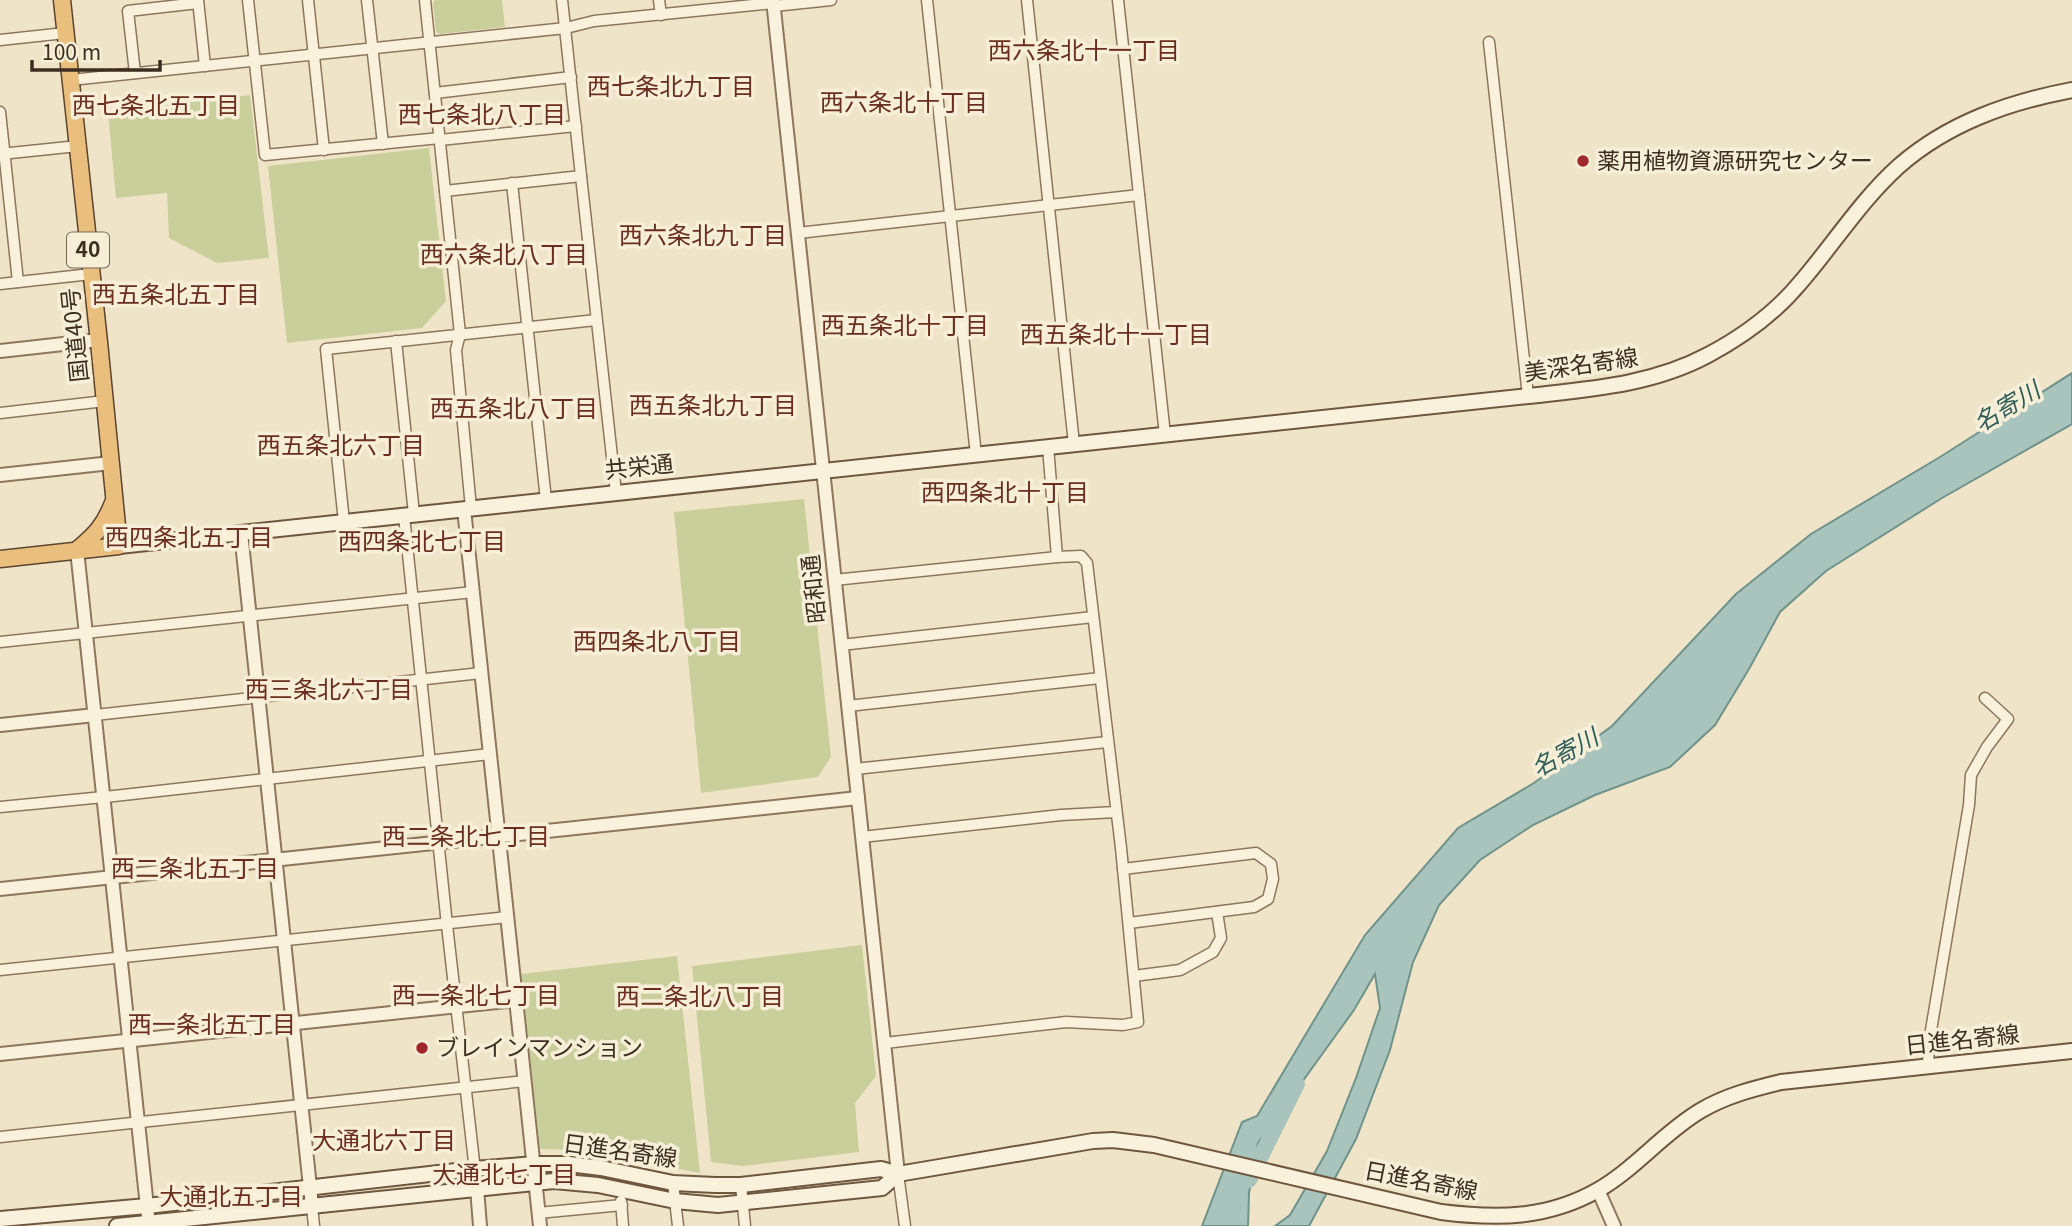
<svg xmlns="http://www.w3.org/2000/svg" width="2072" height="1226" font-family="Georgia,'Noto Sans JP',serif">
  <rect width="100%" height="100%" fill="#f0e4c8"/>
  <!-- green -->
  <g fill="#c9cf9b">
    <polygon points="435,0 502,0 505,27 440,34 436,32 433,3"/>
    <polygon points="250,95 269,258 217,263 169,238 167,193 116,198 108,112"/>
    <polygon points="429,148 446,301 422,328 287,343 268,166"/>
    <polygon points="804,499 831,757 818,777 701,793 674,512"/>
    <polygon points="862,945 876,1076 855,1103 859,1152 743,1166 711,1162 692,966"/>
    <polygon points="677,956 700,1173 577,1150 540,1149 521,974"/>
  </g>
  <!-- water -->
  <polygon fill="#a9c4bc" stroke="#6f938a" stroke-width="2" points="2072,373 2072,424 1942,498 1826,571 1780,612 1749,669 1715,725 1670,767 1595,795 1533,825 1480,860 1439,905 1413,962 1390,1050 1356,1139 1309,1226 1275,1226 1290,1215 1327,1151 1356,1078 1380,1008 1375,974 1354,1010 1258,1143 1249,1193 1248,1226 1202,1226 1242,1122 1257,1116 1365,935 1458,828 1534,783 1612,726 1736,594 1811,534 1940,457"/>
  <g fill="none" stroke-linecap="round" stroke-linejoin="round">
    <!-- river -->
    <polyline stroke="#a9c4bc" stroke-width="16" points="1249,1180 1297,1084"/>
    <!-- minor casing -->
    <g stroke="#8d765c" stroke-width="13">
      <g id="minor">
        <polyline points="198,0 205,66"/>
        <polyline points="248,0 265,155 440,138"/>
        <polyline points="308,0 324,150"/>
        <polyline points="367,0 383,144"/>
        <polyline points="425,0 460,334 456,350 471,508"/>
        <polyline points="659,0 661,15"/>
        <polyline points="927,0 976,455"/>
        <polyline points="1027,0 1074,444"/>
        <polyline points="1118,0 1165,435"/>
        <polyline points="774,6 831,0"/>
        <polyline points="0,40 65,33"/>
        <polyline points="1489,42 1528,396"/>
        <polyline points="135,73 128,11 198,3"/>
        <polyline points="71,80 566,28 594,21 773,3"/>
        <polyline points="435,93 571,77"/>
        <polyline points="0,112 18,282"/>
        <polyline points="440,140 576,126"/>
        <polyline points="1,154 78,146"/>
        <polyline points="581,176 616,493"/>
        <polyline points="512,183 546,500"/>
        <polyline points="445,191 581,176 562,0"/>
        <polyline points="798,233 1139,195"/>
        <polyline points="0,284 91,274"/>
        <polyline points="396,341 414,514"/>
        <polyline points="0,413 105,401"/>
        <polyline points="1048,447 1057,557"/>
        <polyline points="404,516 447,925 477,1188"/>
        <polyline points="344,522 326,349 596,320"/>
        <polyline points="834,580 1057,557 1081,556 1087,563 1121,848 1138,1022 1123,1025 1066,1022 885,1043"/>
        <polyline points="0,642 473,592"/>
        <polyline points="841,645 1093,617"/>
        <polyline points="848,706 1100,678"/>
        <polyline points="95,715 481,673"/>
        <polyline points="855,769 1107,742"/>
        <polyline points="0,807 114,796 490,754"/>
        <polyline points="862,837 1061,815 1116,812"/>
        <polyline points="1123,869 1256,853 1271,864 1273,879 1268,899 1254,907 1129,923"/>
        <polyline points="0,970 508,917"/>
        <polyline points="1134,976 1180,970 1213,952 1221,938 1217,912"/>
        <polyline points="1928,1067 1929,1042 1969,805 1971,775 1987,747 2008,719 1985,698"/>
        <polyline points="0,1137 525,1081"/>
        <polyline points="898,1174 905,1226"/>
        <polyline points="673,1183 678,1226"/>
        <polyline points="741,1185 745,1226"/>
        <polyline points="621,1201 623,1226"/>
        <polyline points="312,1206 314,1226"/>
        <polyline points="538,1213 622,1205"/>
      </g>
    </g>
    <!-- tertiary casing -->
    <g stroke="#8d765c" stroke-width="16">
      <g id="tertiary">
        <polyline points="773,0 898,1174"/>
        <polyline points="0,351 99,340"/>
        <polyline points="0,475 111,463"/>
        <polyline points="464,509 540,1226"/>
        <polyline points="241,533 312,1206"/>
        <polyline points="77,550 148,1216"/>
        <polyline points="0,725 95,715"/>
        <polyline points="0,889 858,798"/>
        <polyline points="0,1054 516,1000"/>
        <polyline points="477,1188 480,1226"/>
        <polyline points="1598,1190 1614,1226"/>
      </g>
    </g>
    <!-- secondary casing -->
    <g stroke="#6f573f" stroke-width="18">
      <g id="secondary">
        <path d="M119 546 1528 396C1590 389 1652 385 1708 355 1742 337 1775 313 1800 283 1833 245 1861 200 1899 166 1948 123 2009 102 2072 90"/>
        <path d="M0 1219 147 1206 474 1169 534 1164H569L601 1168 673 1183 715 1185H741L881 1169 898 1174 1093 1141 1113 1140 1154 1145 1441 1212C1497 1219 1547 1219 1598 1190 1635 1169 1663 1133 1700 1111 1725 1096 1752 1089 1781 1082L2072 1051"/>
        <polyline points="117,1226 554,1181 598,1185 675,1201 718,1205 882,1188 898,1174"/>
      </g>
    </g>
    <!-- trunk casing -->
    <g stroke="#5b4430" stroke-width="19">
      <g id="trunk">
        <path d="M77 550C95 535 104 526 113 503"/>
        <polyline points="0,559 119,546 99,342 62,0"/>
      </g>
    </g>
    <!-- minor -->
    <use href="#minor" stroke="#faf1dc" stroke-width="10"/>
    <!-- tertiary -->
    <use href="#tertiary" stroke="#faf1dc" stroke-width="12"/>
    <!-- secondary -->
    <use href="#secondary" stroke="#faf1dc" stroke-width="14"/>
    <!-- trunk -->
    <use href="#trunk" stroke="#eabe7c" stroke-width="16"/>
  </g>
  <!-- markers -->
  <g fill="#9e2a2b" stroke="#f7eed8" stroke-width="2.5">
    <circle cx="1583" cy="161" r="7"/>
    <circle cx="422" cy="1048" r="7"/>
  </g>
  <g text-anchor="middle" stroke-width="7" stroke-linejoin="round" paint-order="stroke">
    <!-- shield labels -->
    <rect fill="#f7eed8" stroke="#756857" stroke-width="2" x="67" y="232.5" width="42" height="35" rx="5"/>
    <g font-size="21" font-weight="bold" fill="#3d2e20">
      <text x="88" y="257">40</text>
    </g>
    <!-- poi labels -->
    <g font-size="23" fill="#3d2e20" stroke="#f7eed8" text-anchor="start">
      <text x="1597" y="169">薬用植物資源研究センター</text>
      <text x="436" y="1056">ブレインマンション</text>
    </g>
    <!-- street labels -->
    <g font-size="23" fill="#3d2e20" stroke="#f7eed8">
      <text transform="translate(75 335) rotate(-96)" y="8">国道40号</text>
      <text transform="translate(1581 365) rotate(-8)" y="8">美深名寄線</text>
      <text transform="translate(639 467) rotate(-6)" y="8">共栄通</text>
      <text transform="translate(814 589) rotate(-96)" y="8">昭和通</text>
      <text transform="translate(1962 1040) rotate(-6)" y="8">日進名寄線</text>
      <text transform="translate(620 1151) rotate(8)" y="8">日進名寄線</text>
      <text transform="translate(1421 1181) rotate(11)" y="8">日進名寄線</text>
    </g>
    <!-- neighbourhood labels -->
    <g font-size="24" fill="#6b2e1e" stroke="#f7eed8">
      <text x="1084" y="59">西六条北十一丁目</text>
      <text x="671" y="95">西七条北九丁目</text>
      <text x="904" y="111">西六条北十丁目</text>
      <text x="156" y="114">西七条北五丁目</text>
      <text x="482" y="123">西七条北八丁目</text>
      <text x="703" y="244">西六条北九丁目</text>
      <text x="504" y="263">西六条北八丁目</text>
      <text x="176" y="303">西五条北五丁目</text>
      <text x="905" y="334">西五条北十丁目</text>
      <text x="1116" y="343">西五条北十一丁目</text>
      <text x="713" y="414">西五条北九丁目</text>
      <text x="514" y="417">西五条北八丁目</text>
      <text x="341" y="454">西五条北六丁目</text>
      <text x="1005" y="501">西四条北十丁目</text>
      <text x="189" y="546">西四条北五丁目</text>
      <text x="422" y="550">西四条北七丁目</text>
      <text x="657" y="650">西四条北八丁目</text>
      <text x="329" y="698">西三条北六丁目</text>
      <text x="466" y="845">西二条北七丁目</text>
      <text x="195" y="877">西二条北五丁目</text>
      <text x="476" y="1004">西一条北七丁目</text>
      <text x="700" y="1005">西二条北八丁目</text>
      <text x="212" y="1033">西一条北五丁目</text>
      <text x="384" y="1149">大通北六丁目</text>
      <text x="504" y="1183">大通北七丁目</text>
      <text x="231" y="1205">大通北五丁目</text>
    </g>
    <!-- water labels -->
    <g font-size="24" font-style="italic" fill="#2f5d5a" stroke="#f7eed8">
      <text transform="translate(2007 407) rotate(-31)" y="8">名寄川</text>
      <text transform="translate(1565 753) rotate(-29)" y="8">名寄川</text>
    </g>
  </g>
  <!-- scale -->
  <path d="M32 60v10h128v-10" fill="none" stroke="#3d2e20" stroke-width="3.5"/>
  <text x="42" y="60" font-size="21" fill="#3d2e20" stroke="#f7eed8" stroke-width="5" paint-order="stroke">100 m</text>
</svg>
